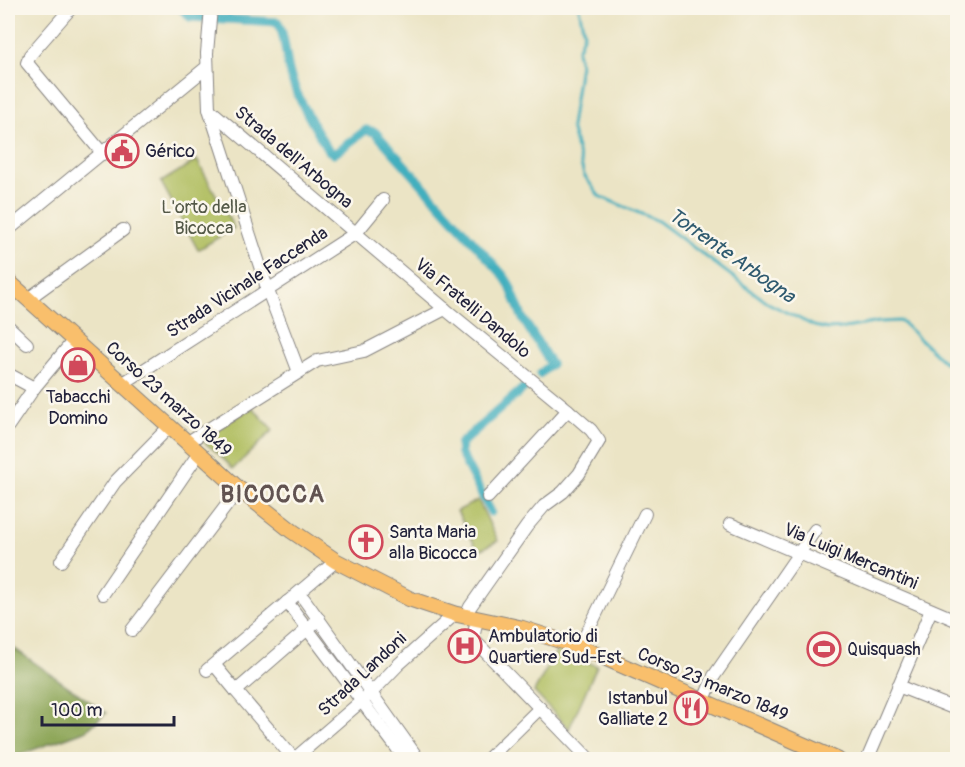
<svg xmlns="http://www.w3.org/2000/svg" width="965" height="767" font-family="Pangolin,sans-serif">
  <rect width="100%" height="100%" fill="#fbf7ec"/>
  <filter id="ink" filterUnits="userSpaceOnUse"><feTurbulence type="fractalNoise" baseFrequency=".0167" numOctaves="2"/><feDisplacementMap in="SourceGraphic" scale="12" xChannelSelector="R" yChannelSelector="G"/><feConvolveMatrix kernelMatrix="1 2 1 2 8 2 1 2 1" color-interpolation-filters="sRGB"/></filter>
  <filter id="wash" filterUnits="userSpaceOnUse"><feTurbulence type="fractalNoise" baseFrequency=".008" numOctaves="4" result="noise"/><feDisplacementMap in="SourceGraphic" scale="24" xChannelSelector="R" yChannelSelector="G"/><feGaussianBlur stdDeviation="1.35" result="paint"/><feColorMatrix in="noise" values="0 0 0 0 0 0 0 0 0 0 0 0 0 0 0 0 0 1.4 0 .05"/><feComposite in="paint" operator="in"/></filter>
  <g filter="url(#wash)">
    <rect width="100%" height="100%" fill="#ebe4c5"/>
    <!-- green -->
    <g fill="#b0be60" stroke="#69704e" stroke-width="1.5">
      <polygon points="197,160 234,228 198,250 161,182"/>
      <polygon points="252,407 273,430 233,469 218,453 201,440"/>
      <polygon points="478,500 498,541 478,551 457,511"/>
      <polygon points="557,650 597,666 569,729 534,692"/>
    </g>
    <!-- forest -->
    <polygon fill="#8ca556" stroke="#576448" stroke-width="1.5" points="8,644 106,713 87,730 8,759"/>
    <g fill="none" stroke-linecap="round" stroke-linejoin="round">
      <!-- stream -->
      <polyline stroke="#42afbe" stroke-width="3" points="579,8 584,33 577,51 580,64 571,127 584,175 599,196 658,221 768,303 814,326 828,329 845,328 879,322 901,321 944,362 958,358"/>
      <!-- canal -->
      <g stroke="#42afbe" stroke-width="9">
        <path d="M181 8 190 17 278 22C286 36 285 60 291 77 299 102 315 127 328 150L334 154 366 130 375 132 504 276 509 284 523 319 551 364 540 374"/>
        <polyline points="491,512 461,454 460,444 526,386"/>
      </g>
    </g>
  </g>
  <g filter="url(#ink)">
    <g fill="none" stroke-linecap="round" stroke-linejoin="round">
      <!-- minor casing -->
      <g stroke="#868380" stroke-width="14">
        <g id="minor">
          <polyline points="71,8 30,55 27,63 103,154"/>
          <polyline points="211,8 207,53 209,109 268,291 299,372"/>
          <polyline points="209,109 445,309 568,410"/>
          <polyline points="8,230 207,67"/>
          <polyline points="28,299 123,230"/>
          <polyline points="8,326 27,344"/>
          <polyline points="8,374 34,388"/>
          <polyline points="122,384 356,233 383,200"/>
          <polyline points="8,426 34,388 74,340"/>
          <polyline points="188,442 317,361 364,351 445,309"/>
          <polyline points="730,524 958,621"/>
          <polyline points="61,561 115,482 170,426"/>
          <polyline points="103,594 199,453"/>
          <polyline points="304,599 419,760"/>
          <polyline points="287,602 406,760"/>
          <polyline points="466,616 470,607 527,526 544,506 563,492 579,474 599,441 591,430 568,410 488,497"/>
          <polyline points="477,619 473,639 590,760"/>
          <polyline points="132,630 239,489"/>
          <polyline points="580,647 645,514"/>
          <polyline points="217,668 236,691"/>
          <polyline points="207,670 336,561"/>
          <polyline points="898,686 958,710"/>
          <polyline points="704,700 714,676 815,530"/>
          <polyline points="294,759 236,691 319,619"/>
          <polyline points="293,760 372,692 399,664 455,614"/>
          <polyline points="487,760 540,708"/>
          <polyline points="867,760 931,610"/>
        </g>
      </g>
      <!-- major casing -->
      <g stroke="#868380" stroke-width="17">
        <polyline id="major" points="8,281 239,489 292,531 336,561 410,599 455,614 521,628 580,647 838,760"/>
      </g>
      <!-- minor -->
      <use href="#minor" stroke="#fff" stroke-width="12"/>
      <!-- major -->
      <use href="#major" stroke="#f9bf6c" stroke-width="15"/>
    </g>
  </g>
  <!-- icons -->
  <defs>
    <g id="civic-ring" transform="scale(1.725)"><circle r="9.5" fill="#fbf7ec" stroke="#d1495b" stroke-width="1.5"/><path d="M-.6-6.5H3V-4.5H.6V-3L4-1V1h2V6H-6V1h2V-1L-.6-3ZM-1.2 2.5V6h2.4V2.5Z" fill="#d1495b"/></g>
    <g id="shop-ring" transform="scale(1.725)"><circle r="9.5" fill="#fbf7ec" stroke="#d1495b" stroke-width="1.5"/><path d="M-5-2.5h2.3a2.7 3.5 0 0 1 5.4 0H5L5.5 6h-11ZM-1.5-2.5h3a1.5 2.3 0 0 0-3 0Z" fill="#d1495b"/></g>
    <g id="church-ring" transform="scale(1.725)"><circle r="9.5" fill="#fbf7ec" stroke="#d1495b" stroke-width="1.5"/><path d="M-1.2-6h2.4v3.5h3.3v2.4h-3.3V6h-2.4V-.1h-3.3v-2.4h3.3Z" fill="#d1495b"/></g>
    <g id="hospital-ring" transform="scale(1.725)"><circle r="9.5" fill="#fbf7ec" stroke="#d1495b" stroke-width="1.5"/><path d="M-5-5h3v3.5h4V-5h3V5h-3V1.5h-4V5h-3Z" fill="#d1495b"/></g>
    <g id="stadium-ring" transform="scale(1.725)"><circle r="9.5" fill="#fbf7ec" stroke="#d1495b" stroke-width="1.5"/><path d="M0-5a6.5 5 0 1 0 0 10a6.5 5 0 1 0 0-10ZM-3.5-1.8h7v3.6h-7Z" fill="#d1495b"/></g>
    <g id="restaurant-ring" transform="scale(1.725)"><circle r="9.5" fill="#fbf7ec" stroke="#d1495b" stroke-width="1.5"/><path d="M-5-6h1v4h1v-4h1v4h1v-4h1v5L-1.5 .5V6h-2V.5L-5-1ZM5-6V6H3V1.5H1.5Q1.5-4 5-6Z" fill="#d1495b"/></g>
  </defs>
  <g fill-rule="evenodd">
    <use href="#civic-ring" x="122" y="151"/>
    <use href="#shop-ring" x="78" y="365"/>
    <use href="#church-ring" x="366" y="542"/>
    <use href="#hospital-ring" x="465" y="646"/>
    <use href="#stadium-ring" x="824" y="649"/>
    <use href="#restaurant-ring" x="691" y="708"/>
  </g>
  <g text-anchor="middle" stroke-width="5" stroke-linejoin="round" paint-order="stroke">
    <!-- poi labels -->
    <g font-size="18" fill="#22223b" stroke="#fbf7ec" text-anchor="start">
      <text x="145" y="157">Gérico</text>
      <text x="78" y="403" text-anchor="middle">Tabacchi<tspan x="78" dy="21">Domino</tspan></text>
      <text x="389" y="538">Santa Maria<tspan x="389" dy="21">alla Bicocca</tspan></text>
      <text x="488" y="642">Ambulatorio di<tspan x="488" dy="21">Quartiere Sud-Est</tspan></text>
      <text x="847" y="655">Quisquash</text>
      <text x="668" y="704" text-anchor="end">Istanbul<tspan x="668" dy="21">Galliate 2</tspan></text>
    </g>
    <!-- street labels -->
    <g font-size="18" fill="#22223b" stroke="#fbf7ec">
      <text transform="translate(294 157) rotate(40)" y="6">Strada dell'Arbogna</text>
      <text transform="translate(247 282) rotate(-33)" y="6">Strada Vicinale Faccenda</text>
      <text transform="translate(473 308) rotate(40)" y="6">Via Fratelli Dandolo</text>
      <text transform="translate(169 399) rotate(42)" y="6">Corso 23 marzo 1849</text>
      <text transform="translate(851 556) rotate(23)" y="6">Via Luigi Mercantini</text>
      <text transform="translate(362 674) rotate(-43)" y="6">Strada Landoni</text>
      <text transform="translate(713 684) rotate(23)" y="6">Corso 23 marzo 1849</text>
    </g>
    <!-- park labels -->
    <g font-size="18" fill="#545948" stroke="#fbf7ec">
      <text x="204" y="213">L'orto della<tspan x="204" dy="21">Bicocca</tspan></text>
    </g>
    <!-- water labels -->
    <g font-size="20" font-style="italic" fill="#2f5a6f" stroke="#fbf7ec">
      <text transform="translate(732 255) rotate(35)" y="7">Torrente Arbogna</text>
    </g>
    <!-- district labels -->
    <g font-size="24" font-weight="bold" letter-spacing="1.5" fill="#615351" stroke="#fbf7ec">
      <text x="273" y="502">BICOCCA</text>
    </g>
  </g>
  <!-- margin -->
  <rect width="965" height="767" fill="none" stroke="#fbf7ec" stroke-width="30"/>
  <!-- scale -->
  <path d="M42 716v9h132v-9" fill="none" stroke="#22223b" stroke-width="3"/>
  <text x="51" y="716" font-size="18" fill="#22223b" stroke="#fbf7ec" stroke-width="4.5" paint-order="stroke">100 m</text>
</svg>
